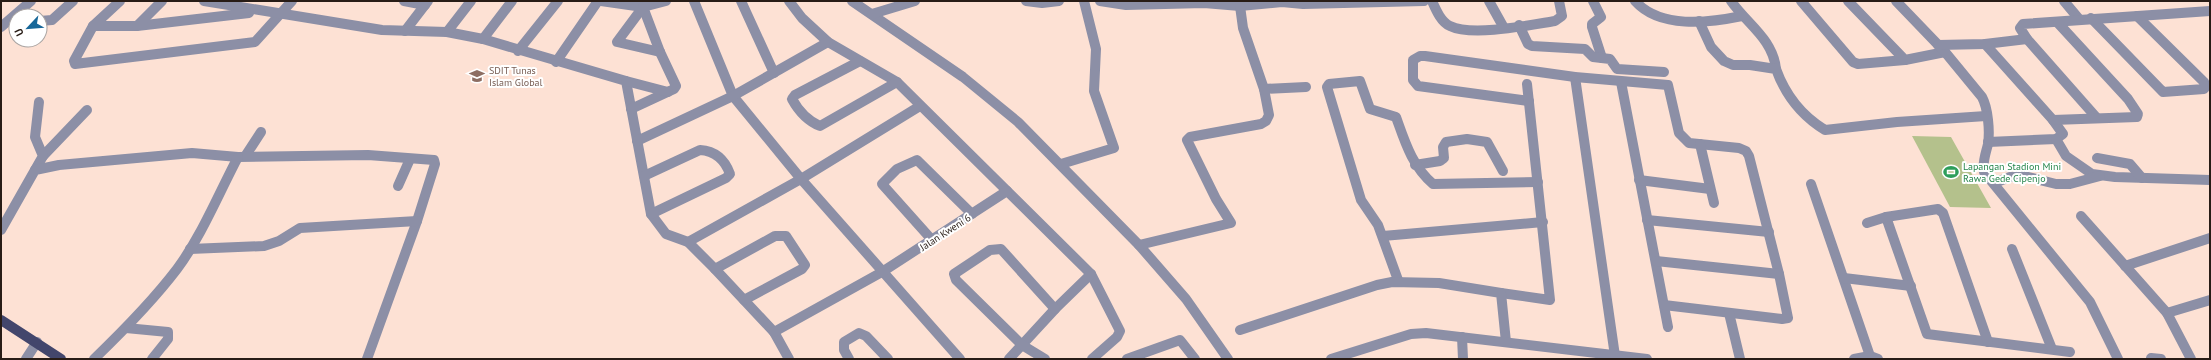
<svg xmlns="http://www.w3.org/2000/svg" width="2211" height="360" font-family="'PT Sans',sans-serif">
  <rect width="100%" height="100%" fill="#fde1d4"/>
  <!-- green -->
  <polygon fill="#b4c18c" points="1912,136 1951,137 1991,208 1950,207"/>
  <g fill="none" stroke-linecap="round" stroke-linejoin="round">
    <!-- minor -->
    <g stroke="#8c8fa6" stroke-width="10">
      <polyline points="120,1 93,26 74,61 75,64 255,42 292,1"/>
      <polyline points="204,1 382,30 447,32 483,39 626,81 651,214 666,234 688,242 715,269 774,332 789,359"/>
      <polyline points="404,1 425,5"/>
      <polyline points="601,1 643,7 660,52 676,86 674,89 631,109"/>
      <polyline points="694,1 733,96 801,179 960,359"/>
      <polyline points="741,1 774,73"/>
      <polyline points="789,1 802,18 828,42 897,82 1091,274 1120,331 1117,337 1092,359"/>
      <polyline points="852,1 963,77 1018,122 1139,245 1186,299 1228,359"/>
      <polyline points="1026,1 1042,3 1059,1"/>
      <polyline points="1100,1 1126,5 1204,3 1240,6 1282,2 1303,4 1424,1"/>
      <path d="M1432 1C1436 10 1441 22 1450 26 1472 37 1530 25 1555 21L1562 16 1559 1"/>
      <polyline points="1489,1 1504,28"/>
      <polyline points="1593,1 1601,17 1592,24 1592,27 1602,58"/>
      <path d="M1635 1C1660 29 1708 23 1742 16"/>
      <path d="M1731 1C1747 24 1773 39 1776 69"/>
      <polyline points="1801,1 1853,62 1858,64 1905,60"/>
      <polyline points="1848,1 1905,60 1945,52"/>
      <path d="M1896 1 1945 52 1982 97C1988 108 1990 131 1988 144 1986 153 1982 162 1984 172L2090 302 2118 359"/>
      <polyline points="2064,1 2079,19"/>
      <polyline points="872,14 915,1"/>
      <polyline points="2091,18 2163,92 2204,89 2206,86 2204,82 2137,16"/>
      <polyline points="40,21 52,20 73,1"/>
      <path d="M1699 21 1711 47 1724 61 1733 65H1750L1776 69C1785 94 1802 116 1825 130L1897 122 1986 116"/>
      <polyline points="1519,25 1528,44 1532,46 1585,49 1593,57 1610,59 1617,69 1664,72"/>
      <polyline points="93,26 137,26 249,13"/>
      <polyline points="137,26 162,1"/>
      <polyline points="1,27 31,1"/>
      <polyline points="405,31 428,1"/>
      <polyline points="447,32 471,1"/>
      <polyline points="483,39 512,1"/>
      <polyline points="2027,39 2096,117"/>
      <polyline points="1985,44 2053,120 2063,134 2056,139 1988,142"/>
      <polyline points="1938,45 1985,44 2027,39 2020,28 2023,24 2210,11"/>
      <polyline points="518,51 558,1"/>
      <polyline points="660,52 617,42 643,7 666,1"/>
      <path d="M860 61 795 95 792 99C798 110 808 121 820 126L897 82"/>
      <polyline points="556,62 598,1"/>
      <polyline points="1575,77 1615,356"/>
      <polyline points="626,81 668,92"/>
      <polyline points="1621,82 1668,327"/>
      <polyline points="1264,89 1306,87"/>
      <polyline points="1529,101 1418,86 1413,80 1413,60 1420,56 1425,56 1575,77 1668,85 1679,133 1689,143 1739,148 1746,151 1749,156 1779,274 1788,318 1782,319 1664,305"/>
      <polyline points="2053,120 2137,117 2138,114 2128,99 2058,23"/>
      <polyline points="2056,139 2066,156 2092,174 2115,177 2210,180"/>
      <polyline points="637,141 733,96 828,42"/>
      <polyline points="1700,144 1714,203"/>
      <polyline points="246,155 261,132"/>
      <polyline points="43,156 87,110"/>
      <polyline points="2097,158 2130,164 2142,178"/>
      <polyline points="1061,164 1114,148 1094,91 1096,49 1084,1"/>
      <polyline points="1415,165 1440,161 1444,158 1443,147 1446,142 1467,139 1487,142 1503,171"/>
      <polyline points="35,170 43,156 35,137 39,102"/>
      <path d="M644 176 700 150C715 151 725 160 730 174L726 178 651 214"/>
      <polyline points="1639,180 1710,189"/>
      <polyline points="1994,183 2010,177 2024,176 2056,184 2070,184 2100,176"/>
      <polyline points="1811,184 1870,356"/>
      <polyline points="398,186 410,159"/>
      <polyline points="2081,216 2167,313 2191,359"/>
      <polyline points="1886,217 1927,334 2070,352"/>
      <polyline points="1647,220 1769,232"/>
      <polyline points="1867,223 1886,217 1938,209 1943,213 1988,342"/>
      <polyline points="1,230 35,170 59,165 192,153 238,157 368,155 434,160 435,164 417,221 367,359"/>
      <polyline points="1383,236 1543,222"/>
      <polyline points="932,240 882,184 897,169 917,160 972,214"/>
      <polyline points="688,242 801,179 920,106"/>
      <polyline points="1139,245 1231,223 1216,199 1187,140 1190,137 1261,124 1266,121 1269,115 1264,89 1243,28 1240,6"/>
      <polyline points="190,249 264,246 279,241 300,228 417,221"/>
      <polyline points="2012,249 2052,349"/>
      <polyline points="1656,261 1779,274"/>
      <polyline points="2125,266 2210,238"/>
      <polyline points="715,269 775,236 786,236 805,265 802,269 744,300"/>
      <polyline points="1844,278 1911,286"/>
      <path d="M1398 280 1378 225 1361 200 1327 87 1329 84 1360 81 1370 109 1396 117C1405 142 1412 166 1433 184L1538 182"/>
      <polyline points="1501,293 1550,300 1527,84"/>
      <polyline points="1729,313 1740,359"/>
      <polyline points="2167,313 2210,300"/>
      <polyline points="126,328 168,332 168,339 152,359"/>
      <polyline points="1240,330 1377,285 1392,282 1439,283 1501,293 1506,342"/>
      <polyline points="774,332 882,272 1007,191"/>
      <polyline points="1462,337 1463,359"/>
      <polyline points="2151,358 2161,359"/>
      <polyline points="26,359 37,342"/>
      <path d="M94 359C123 331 152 302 177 269 201 237 219 193 238 157"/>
      <polyline points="849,359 844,350 844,342 859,333 866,336 888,359"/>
      <polyline points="1009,359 1055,309 1091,274"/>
      <polyline points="1045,359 1022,345 956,280 954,274 990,250 1001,249 1055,309"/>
      <polyline points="1127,359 1180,340 1195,359"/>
      <polyline points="1331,359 1411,334 1426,333 1647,359"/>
      <polyline points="1854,359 1870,356 1878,359"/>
    </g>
    <!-- major -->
    <polyline stroke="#43466c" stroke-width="10" points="1,320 61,359"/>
  </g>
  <!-- icons -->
  <defs>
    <g id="school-bare" transform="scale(1.2)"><path d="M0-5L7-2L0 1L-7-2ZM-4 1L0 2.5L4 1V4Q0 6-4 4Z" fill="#8d6e63" stroke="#fff" stroke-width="2.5" paint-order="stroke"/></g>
    <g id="stadium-bare" transform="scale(1.2)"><path d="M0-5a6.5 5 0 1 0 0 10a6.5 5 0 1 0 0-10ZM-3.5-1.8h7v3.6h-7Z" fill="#2e9e5b" stroke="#fff" stroke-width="2.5" paint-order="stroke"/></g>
  </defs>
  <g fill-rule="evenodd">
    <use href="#school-bare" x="477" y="76"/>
    <use href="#stadium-bare" x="1951" y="172"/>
  </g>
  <g text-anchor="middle" stroke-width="4" stroke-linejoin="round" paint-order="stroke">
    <!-- education labels -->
    <g font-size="10" fill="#785e54" stroke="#fff" text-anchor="start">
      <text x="489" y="74">SDIT Tunas<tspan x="489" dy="12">Islam Global</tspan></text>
    </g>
    <!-- leisure labels -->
    <g font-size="10" fill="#27864d" stroke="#fff" text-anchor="start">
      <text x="1963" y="170">Lapangan Stadion Mini<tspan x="1963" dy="12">Rawa Gede Cipenjo</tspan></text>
    </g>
    <!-- street labels -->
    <g font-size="10" fill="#281c16" stroke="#fff">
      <text transform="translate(945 232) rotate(-33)" y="4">Jalan Kweni 6</text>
    </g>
  </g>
  <!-- border -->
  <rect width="2211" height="360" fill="none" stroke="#281c16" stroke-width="4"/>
  <!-- north arrow -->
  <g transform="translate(28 28) rotate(244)"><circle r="19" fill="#ffffff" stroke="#a9a4a2"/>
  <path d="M0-3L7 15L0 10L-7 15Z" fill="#176799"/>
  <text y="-6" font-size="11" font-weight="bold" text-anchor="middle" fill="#281c16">U</text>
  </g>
</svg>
